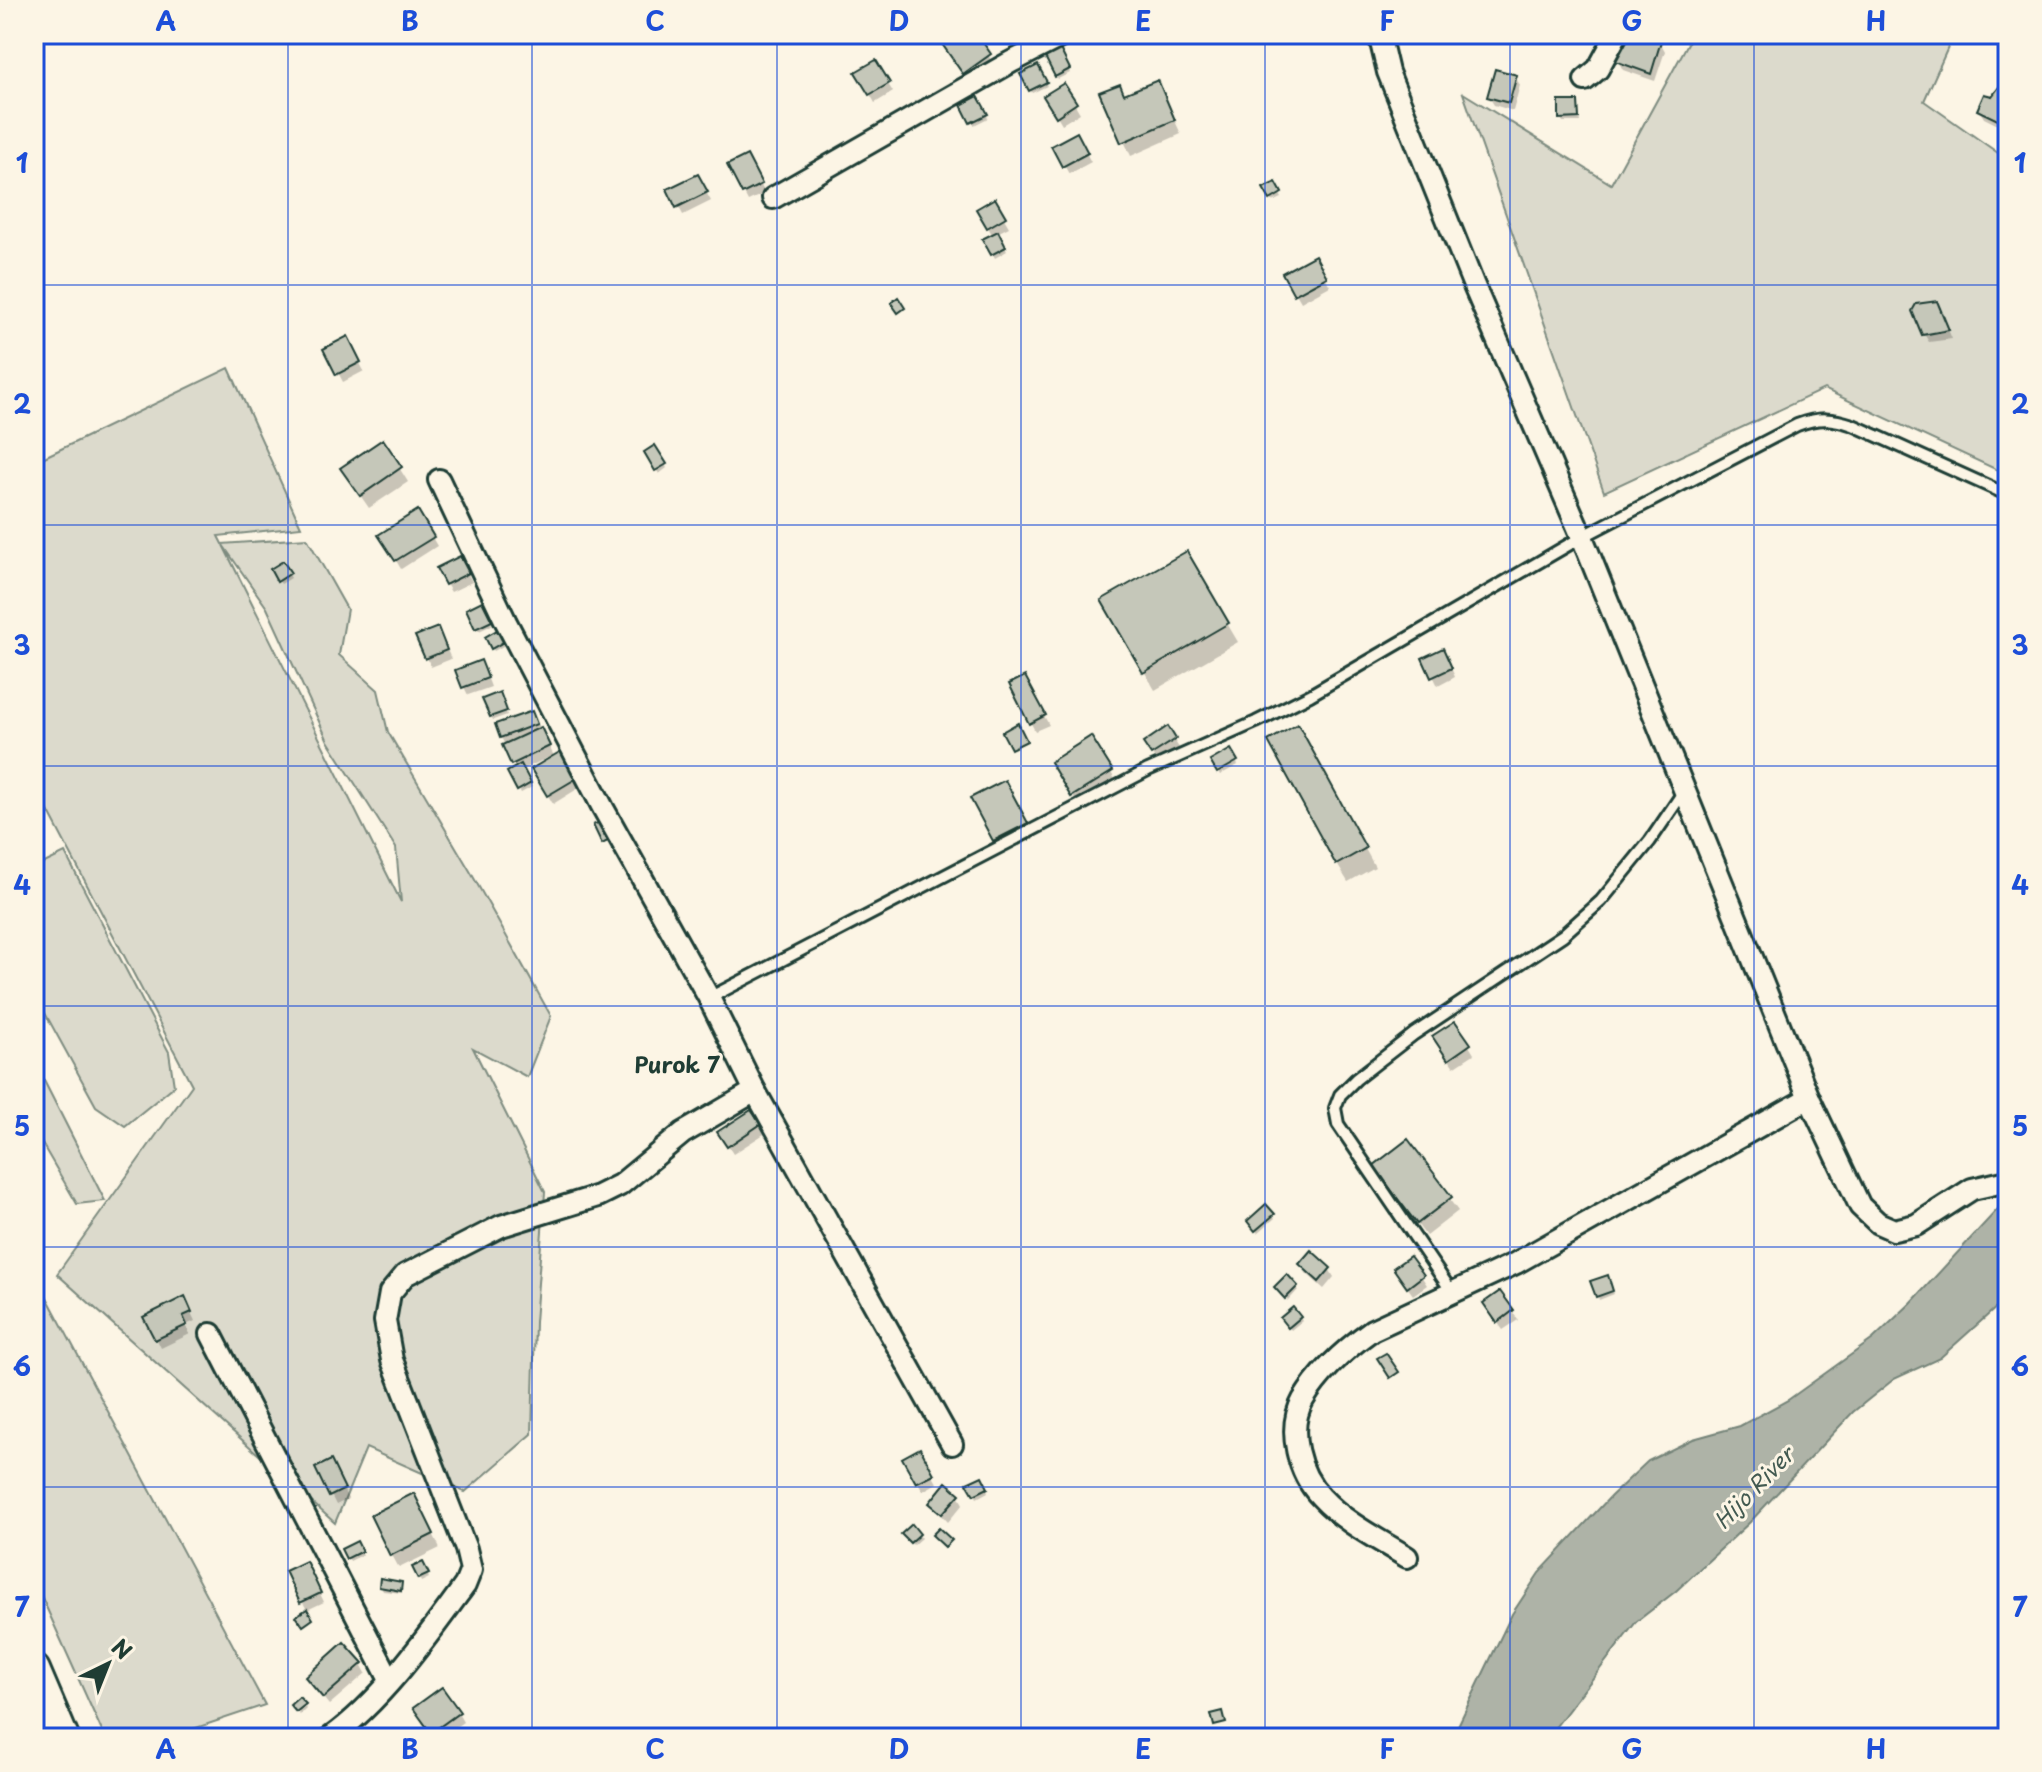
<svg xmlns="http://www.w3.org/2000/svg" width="2042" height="1772" font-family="'Playpen Sans',sans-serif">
  <rect width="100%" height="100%" fill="#fcf5e5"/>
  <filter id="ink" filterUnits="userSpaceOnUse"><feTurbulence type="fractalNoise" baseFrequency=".0125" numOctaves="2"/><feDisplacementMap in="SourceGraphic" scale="16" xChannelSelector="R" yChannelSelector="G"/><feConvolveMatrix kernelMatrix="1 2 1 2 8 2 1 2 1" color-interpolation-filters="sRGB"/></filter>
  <g filter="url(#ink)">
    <!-- green -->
    <g fill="#dcdacc" stroke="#7e8c80" stroke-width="2" fill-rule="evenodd">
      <polygon points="1693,34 1954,34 1924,101 2008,160 2008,475 1824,389 1604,492 1463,93 1611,184"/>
      <path d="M229 368 301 527 218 536 222 544 307 538 347 609 339 655 378 690 388 732 470 871 551 1016 527 1077 473 1048 545 1192 535 1322 532 1434 465 1492 366 1448 335 1523 57 1274 192 1085 34 784V462ZM223 545 267 608 328 741 396 848 401 902Z"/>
      <polygon points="65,853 169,1052 174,1086 125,1126 96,1106 34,993 34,868"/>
      <polygon points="34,1061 105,1201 77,1204 34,1130"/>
      <polygon points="34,1273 265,1705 166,1738 105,1738 34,1580"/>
    </g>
    <!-- water -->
    <polygon fill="#aeb3a7" stroke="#758479" stroke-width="2" points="2008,1198 2008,1297 1940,1358 1894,1379 1853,1412 1750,1522 1676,1591 1636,1622 1547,1738 1452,1738 1512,1614 1539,1573 1611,1496 1648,1461 1693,1439 1740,1426 1788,1400 1873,1339 1911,1303"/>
    <!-- shadow -->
    <g fill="#0003">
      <polygon points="937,34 974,34 997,69 972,86"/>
      <polygon points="1635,34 1660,42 1665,51 1655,81 1623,70 1618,61"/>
      <polygon points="1059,52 1070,73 1058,79 1047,58"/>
      <polygon points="875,63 893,92 875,103 858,73"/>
      <polygon points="1037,68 1047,86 1032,93 1023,75"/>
      <polygon points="1515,77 1520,85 1513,111 1494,105 1489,97"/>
      <polygon points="1157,82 1181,134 1131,156 1102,94 1125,96"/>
      <polygon points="1064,86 1080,113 1062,124 1046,97"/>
      <polygon points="2008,93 2008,130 1984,118 1979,110 1993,98"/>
      <polygon points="977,99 988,118 974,125 963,106"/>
      <polygon points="1577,103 1580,122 1563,122 1561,119"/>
      <polygon points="1076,135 1091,162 1069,174 1054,147"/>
      <polygon points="746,158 765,193 748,201 730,166"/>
      <polygon points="697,176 711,201 683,215 670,190"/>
      <polygon points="1275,185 1282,198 1273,202 1266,189"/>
      <polygon points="994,201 1009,227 997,233 1007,251 995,258 985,240 993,236 978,210"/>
      <polygon points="1315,258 1330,286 1301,302 1285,274"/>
      <polygon points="1941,312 1952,339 1929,342 1924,334"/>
      <polygon points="347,339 364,371 343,382 326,350"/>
      <polygon points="383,442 408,482 369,508 351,482"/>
      <polygon points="655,448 667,468 659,474 646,453"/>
      <polygon points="418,513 437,546 401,569 381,535"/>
      <polygon points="1186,554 1238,642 1155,690 1104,601"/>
      <polygon points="283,564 291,578 281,584 272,570"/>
      <polygon points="464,567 472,582 451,592 446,584"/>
      <polygon points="481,604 492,625 479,631 468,610"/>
      <polygon points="498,632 505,645 494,651 487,638"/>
      <polygon points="418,637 442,638 451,659 431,667"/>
      <polygon points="1425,659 1447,659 1455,677 1438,686"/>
      <polygon points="485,671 491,687 468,695 464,687"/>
      <polygon points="1024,679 1049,725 1035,731 1011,685"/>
      <polygon points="501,698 507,715 493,720 491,716"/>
      <polygon points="536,721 555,758 587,783 553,804 533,770 548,761 547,758 522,770 532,787 521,793 510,773 516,769 501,737"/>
      <polygon points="1167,729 1179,748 1157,762 1146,744"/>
      <polygon points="1091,739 1119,786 1081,809 1052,763"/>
      <polygon points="1308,745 1375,867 1348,882 1337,864"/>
      <polygon points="1231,752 1238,765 1220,775 1213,762"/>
      <polygon points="1012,796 1034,837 1002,854 973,799"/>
      <polygon points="1455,1023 1474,1054 1454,1067 1439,1045"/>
      <polygon points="751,1112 764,1134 733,1154 720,1133"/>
      <polygon points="1407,1142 1458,1211 1426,1236 1375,1167"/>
      <polygon points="1273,1215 1275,1218 1258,1233 1251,1225"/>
      <polygon points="1410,1259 1427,1285 1413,1295 1400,1277"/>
      <polygon points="1302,1264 1329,1269 1334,1277 1324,1289 1306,1273"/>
      <polygon points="1609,1281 1614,1294 1599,1300 1598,1296"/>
      <polygon points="1296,1287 1298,1290 1288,1301 1278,1291"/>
      <polygon points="1500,1293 1518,1320 1503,1330 1490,1312"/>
      <polygon points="184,1298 195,1321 186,1325 190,1334 161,1348 146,1317"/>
      <polygon points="1300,1318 1302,1321 1291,1330 1285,1322"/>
      <polygon points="919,1451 937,1483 923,1491 905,1459"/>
      <polygon points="318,1469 335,1471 348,1499 336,1505"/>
      <polygon points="981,1478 988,1492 977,1498 970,1484"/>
      <polygon points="958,1495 963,1504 948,1522 931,1503"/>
      <polygon points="421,1509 440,1548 399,1568 392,1555"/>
      <polygon points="919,1535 921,1538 913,1545 906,1538"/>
      <polygon points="356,1544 362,1555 350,1561 344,1550"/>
      <polygon points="422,1564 429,1578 421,1582 415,1568"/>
      <polygon points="287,1572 310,1572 324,1602 307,1610"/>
      <polygon points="401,1583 402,1593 383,1591 381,1587"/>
      <polygon points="361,1664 366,1673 329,1705 307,1678"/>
      <polygon points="304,1705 306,1709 300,1715 294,1709"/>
      <polygon points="458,1713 463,1722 440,1738 436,1738 420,1717"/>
    </g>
    <!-- building -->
    <g fill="#c5c7b9" stroke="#1f3d34" stroke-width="2">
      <polygon points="935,34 977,34 991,54 963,74"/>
      <polygon points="1625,34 1641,34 1661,41 1651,74 1615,61"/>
      <polygon points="1060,49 1070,69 1055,77 1045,57"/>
      <polygon points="876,60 890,83 869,95 855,72"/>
      <polygon points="1038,65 1047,82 1029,91 1020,74"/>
      <polygon points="1495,69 1517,75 1509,103 1487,97"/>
      <polygon points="1158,80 1175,120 1121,143 1099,92 1120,84 1124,94"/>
      <polygon points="1064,83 1077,103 1056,117 1043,96"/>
      <polygon points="1999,87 2008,91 2008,125 1977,110 1984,94 1992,96"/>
      <polygon points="978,96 988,114 970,123 961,105"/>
      <polygon points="1559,101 1578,101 1579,118 1559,119"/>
      <polygon points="1077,132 1088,153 1062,167 1051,146"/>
      <polygon points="747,155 762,184 742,194 727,165"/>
      <polygon points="698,174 708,192 676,208 667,189"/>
      <polygon points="1276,182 1282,193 1270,200 1263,188"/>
      <polygon points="995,198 1006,217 987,228 976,209"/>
      <polygon points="998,231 1006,247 991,255 982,239"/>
      <polygon points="1315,255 1327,277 1294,295 1282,273"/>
      <polygon points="898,297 905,308 898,313 891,303"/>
      <polygon points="1937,301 1949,330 1922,335 1912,311 1916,304"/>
      <polygon points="348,336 361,362 336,375 323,349"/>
      <polygon points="383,439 402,467 360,496 340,468"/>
      <polygon points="655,445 667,464 655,471 644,452"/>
      <polygon points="418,510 434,537 395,561 378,535"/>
      <polygon points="1187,551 1229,623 1143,673 1101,600"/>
      <polygon points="460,556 469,573 445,585 436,568"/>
      <polygon points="283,561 291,573 277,582 270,569"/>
      <polygon points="482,601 492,621 475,629 466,609"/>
      <polygon points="438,627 447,650 425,659 415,636"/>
      <polygon points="499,629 505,641 491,649 485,637"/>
      <polygon points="1443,648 1452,668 1431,678 1422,658"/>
      <polygon points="481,660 488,678 462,688 455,670"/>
      <polygon points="1025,676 1046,715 1029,724 1009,684"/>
      <polygon points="500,692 507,711 490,717 482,699"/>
      <polygon points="532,711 537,724 500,738 495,724"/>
      <polygon points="1018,723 1027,741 1011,749 1002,732"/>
      <polygon points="1298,724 1366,848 1336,865 1268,741"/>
      <polygon points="1168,726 1176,739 1151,755 1143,743"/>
      <polygon points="541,727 550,746 511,765 502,745"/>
      <polygon points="1091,736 1113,771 1071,797 1050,762"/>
      <polygon points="568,747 584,774 547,796 531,769"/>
      <polygon points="1231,749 1238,761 1217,773 1210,761"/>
      <polygon points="521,764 531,783 517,791 507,772"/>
      <polygon points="1005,780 1028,823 993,841 970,798"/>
      <polygon points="606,819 614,838 602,844 593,825"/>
      <polygon points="1455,1021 1471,1044 1448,1060 1432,1036"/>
      <polygon points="751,1110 761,1124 727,1147 717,1132"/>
      <polygon points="1408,1139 1452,1197 1417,1224 1373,1166"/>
      <polygon points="1266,1204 1275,1214 1255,1231 1247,1221"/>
      <polygon points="1311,1250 1331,1268 1319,1282 1299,1264"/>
      <polygon points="1410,1256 1424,1275 1407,1288 1393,1268"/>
      <polygon points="1287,1274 1298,1286 1285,1299 1274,1287"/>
      <polygon points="1608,1275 1613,1291 1596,1297 1590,1281"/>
      <polygon points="1500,1291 1514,1310 1497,1323 1483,1303"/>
      <polygon points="185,1296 192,1312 183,1316 187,1325 155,1340 143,1317"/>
      <polygon points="1293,1307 1301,1317 1288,1328 1280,1318"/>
      <polygon points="1386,1353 1399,1372 1390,1378 1377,1358"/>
      <polygon points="920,1448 934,1474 916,1483 902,1458"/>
      <polygon points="331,1460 345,1489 329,1497 315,1468"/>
      <polygon points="982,1476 988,1488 974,1495 967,1483"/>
      <polygon points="946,1482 960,1494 942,1514 929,1503"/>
      <polygon points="414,1493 434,1534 390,1556 370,1515"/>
      <polygon points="912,1524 920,1534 910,1543 901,1534"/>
      <polygon points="939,1528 952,1540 945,1547 932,1535"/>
      <polygon points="357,1541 362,1551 346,1559 341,1549"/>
      <polygon points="306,1561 321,1593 300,1603 285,1571"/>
      <polygon points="423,1562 429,1574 418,1579 412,1567"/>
      <polygon points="380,1578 402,1582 401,1591 379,1587"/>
      <polygon points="307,1609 313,1619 303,1626 296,1616"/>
      <polygon points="344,1642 363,1663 323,1698 305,1677"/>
      <polygon points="442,1687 460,1712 431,1733 413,1708"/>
      <polygon points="299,1697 306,1704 296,1712 290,1705"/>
      <polygon points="1223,1711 1226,1723 1214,1726 1211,1714"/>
    </g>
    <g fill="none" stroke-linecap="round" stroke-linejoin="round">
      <!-- service casing -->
      <g stroke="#1f3d34" stroke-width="16">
        <g id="service">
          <path d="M709 998 1148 770 1256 722 1310 695 1582 537 1797 425C1819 417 1832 418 1853 425L2008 495"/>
          <polyline points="1452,1292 1338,1124 1335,1108 1340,1095 1356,1079 1414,1034 1563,935 1601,901 1650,841 1684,791"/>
        </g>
      </g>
      <!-- minor casing -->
      <g stroke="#1f3d34" stroke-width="26">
        <g id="minor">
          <polyline points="1379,34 1388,72 1474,286 1582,537 1809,1098 1860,1206 1878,1223 1894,1230 1916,1225 1972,1189 2008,1181"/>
          <polyline points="1585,80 1598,69 1617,34"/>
          <polyline points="773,198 1011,62 1066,34"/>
          <polyline points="439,480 506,622 603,808 709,998 755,1091 952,1444"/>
          <polyline points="211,1334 390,1680"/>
          <path d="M1407 1557C1378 1539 1345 1523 1321 1497 1299 1474 1286 1430 1303 1400 1319 1373 1347 1348 1372 1330L1516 1263 1809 1098"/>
          <path d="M330 1738C382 1701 427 1637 465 1585L471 1570 466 1549 392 1360 385 1321 390 1293 405 1275 501 1226 598 1196 620 1185 683 1133 755 1091"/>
        </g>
      </g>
      <!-- secondary casing -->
      <g stroke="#1f3d34" stroke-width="36">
        <polyline id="secondary" points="34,1670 63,1738"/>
      </g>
      <!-- service -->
      <use href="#service" stroke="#fcf5e5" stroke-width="10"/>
      <!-- minor -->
      <use href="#minor" stroke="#fcf5e5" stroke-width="20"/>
      <!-- secondary -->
      <use href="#secondary" stroke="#fcf5e5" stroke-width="30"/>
    </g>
  </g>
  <!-- grid -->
  <path fill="none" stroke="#1d4ed8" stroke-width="2" stroke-opacity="0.55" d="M288 34V1738M532 34V1738M777 34V1738M1021 34V1738M1265 34V1738M1510 34V1738M1754 34V1738M34 285H2008M34 525H2008M34 766H2008M34 1006H2008M34 1247H2008M34 1487H2008"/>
  <g text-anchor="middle" stroke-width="6" stroke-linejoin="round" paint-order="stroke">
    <!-- neighbourhood labels -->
    <g font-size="22" font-weight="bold" fill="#1f3d34" stroke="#fcf5e5">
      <text x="677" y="1073">Purok 7</text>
    </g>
    <!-- water labels -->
    <g font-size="22" font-style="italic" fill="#435a51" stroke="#fcf5e5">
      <text transform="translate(1754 1488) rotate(-46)" y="8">Hijo River</text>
    </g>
  </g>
  <!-- margin -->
  <rect width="2042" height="1772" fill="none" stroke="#fcf5e5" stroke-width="88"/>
  <!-- north arrow -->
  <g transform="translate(108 1664) rotate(43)" stroke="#fcf5e5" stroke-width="6" paint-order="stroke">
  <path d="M0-6L14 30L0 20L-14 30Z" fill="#1f3d34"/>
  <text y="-12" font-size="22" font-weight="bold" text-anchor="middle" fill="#1f3d34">N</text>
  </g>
  <rect x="44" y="44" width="1954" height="1684" fill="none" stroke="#1d4ed8" stroke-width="3"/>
  <g font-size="26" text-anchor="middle" font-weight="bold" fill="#1d4ed8">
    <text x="166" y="31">A</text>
    <text x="410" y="31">B</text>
    <text x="655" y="31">C</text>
    <text x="899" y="31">D</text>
    <text x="1143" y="31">E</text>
    <text x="1387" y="31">F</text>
    <text x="1632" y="31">G</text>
    <text x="1876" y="31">H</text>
    <text x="22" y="173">1</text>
    <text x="2020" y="173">1</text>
    <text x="22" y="414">2</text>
    <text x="2020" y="414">2</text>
    <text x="22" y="655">3</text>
    <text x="2020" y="655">3</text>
    <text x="22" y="895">4</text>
    <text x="2020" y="895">4</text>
    <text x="22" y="1136">5</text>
    <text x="2020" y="1136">5</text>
    <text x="22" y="1376">6</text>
    <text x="2020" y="1376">6</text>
    <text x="22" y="1617">7</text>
    <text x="2020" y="1617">7</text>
    <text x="166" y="1759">A</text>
    <text x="410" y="1759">B</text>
    <text x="655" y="1759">C</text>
    <text x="899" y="1759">D</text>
    <text x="1143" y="1759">E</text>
    <text x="1387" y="1759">F</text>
    <text x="1632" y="1759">G</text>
    <text x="1876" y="1759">H</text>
  </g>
</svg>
